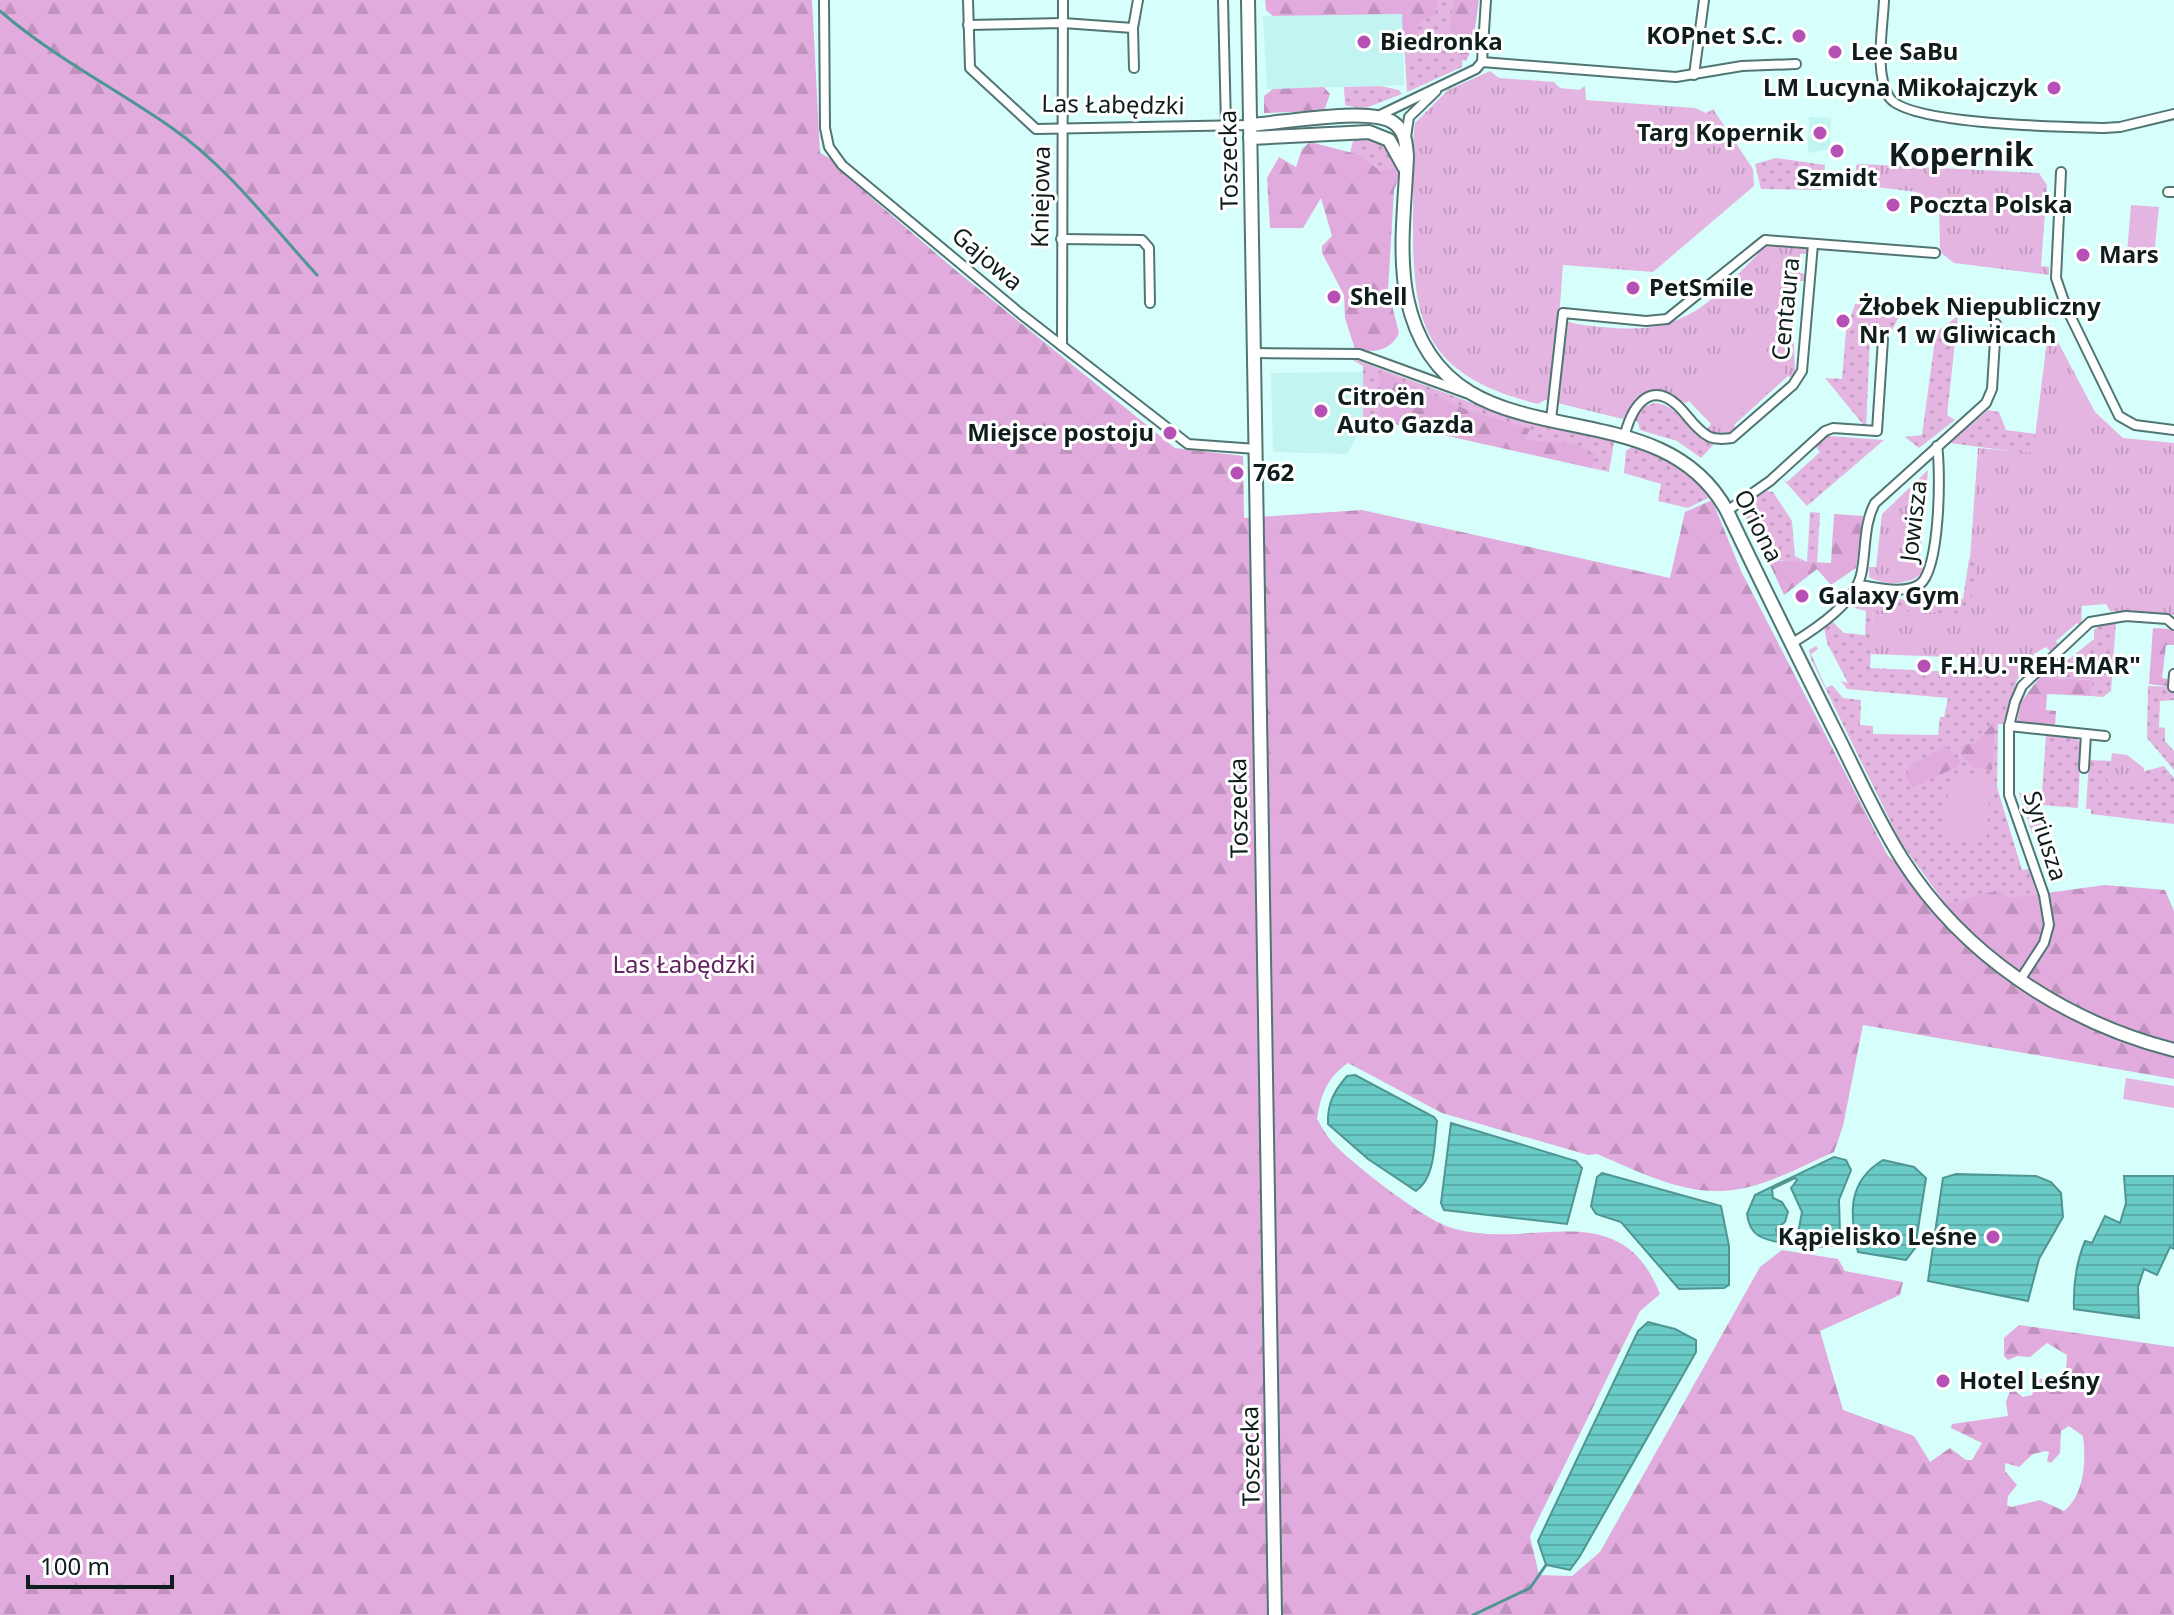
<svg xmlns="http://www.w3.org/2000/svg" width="2174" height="1615" font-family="'Noto Sans',sans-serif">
  <defs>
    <pattern id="grass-dots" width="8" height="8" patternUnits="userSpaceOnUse" patternTransform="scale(2)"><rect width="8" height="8" fill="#e4b5e1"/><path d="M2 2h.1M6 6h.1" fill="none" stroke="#c29bc0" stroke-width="1.8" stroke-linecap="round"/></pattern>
    <pattern id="forest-firs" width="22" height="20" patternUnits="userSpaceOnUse" patternTransform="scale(2)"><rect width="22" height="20" fill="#e1abde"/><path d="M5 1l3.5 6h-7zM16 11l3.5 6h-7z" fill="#c093be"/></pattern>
    <pattern id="park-tufts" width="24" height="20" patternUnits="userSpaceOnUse" patternTransform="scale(2)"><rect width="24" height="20" fill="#e4b5e1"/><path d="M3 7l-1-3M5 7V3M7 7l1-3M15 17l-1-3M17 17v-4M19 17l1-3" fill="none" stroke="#c29bc0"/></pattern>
    <pattern id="water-rules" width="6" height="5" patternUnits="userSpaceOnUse" patternTransform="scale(2)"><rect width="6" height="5" fill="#6acac5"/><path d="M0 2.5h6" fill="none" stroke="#5bada9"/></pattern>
  </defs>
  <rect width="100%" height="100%" fill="#d6fefb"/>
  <!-- built -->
  <g fill="#c2f4f1">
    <polygon points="1403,14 1404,85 1267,89 1263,16"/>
    <polygon points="1809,117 1831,118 1830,149 1808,153"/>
    <polygon points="1363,372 1363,425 1347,454 1273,452 1271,373"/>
  </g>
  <!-- grass -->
  <g fill="url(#grass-dots)">
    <polygon points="1402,0 1468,0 1462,67 1407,92"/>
    <polygon points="1381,86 1399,90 1402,94 1363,109 1345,105 1344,87"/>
    <polygon points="1359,136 1383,140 1396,157 1401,173 1380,171 1350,153 1353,141"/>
    <polygon points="1776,158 1825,165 1822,190 1761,189 1755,164"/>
    <polygon points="1855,304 1904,307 1888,338 1870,336 1866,428 1825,378 1842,379 1846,331"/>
    <polygon points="1958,316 1947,415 1955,420 1919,448 1905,437 1922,435 1936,332"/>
    <polygon points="1346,356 1475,404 1614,442 1609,472 1363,417 1363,366"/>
    <path d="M1654 403C1681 403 1689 440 1714 444L1701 458 1677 441 1640 430 1638 422 1633 420 1641 408Z"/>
    <polygon points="1988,410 1999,412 2006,430 2036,434 2033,454 1950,443"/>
    <polygon points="1828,436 1884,440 1807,506 1782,478 1787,482 1820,452 1816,447"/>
    <path d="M1633 446C1671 455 1685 468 1710 497L1688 508 1658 501 1661 484 1624 473 1626 451Z"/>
    <polygon points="1766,491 1773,492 1792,521 1795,556 1807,562 1810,512 1820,513 1817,564 1767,559 1741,508"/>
    <polygon points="2003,544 1968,615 1873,610 1870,668 1978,673 1979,658 1986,667 2017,680 2003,724 1998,724 1997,787 2022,870 2029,869 2040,905 1947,906 1901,843 1811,659 1809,650 1816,646 1818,649 1811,654 1826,688 1832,685 1843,698 1861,700 1860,725 1873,726 1873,734 1938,735 1940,717 1944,717 1948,698 1847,689 1841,681 1848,683 1827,643 1824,627 1831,620 1844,633 1865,635 1866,611 1855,608 1850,602 1871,590 1871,597 1923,601 1924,594 1963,599 1969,559 1978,559"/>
    <polygon points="2116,622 2111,691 2103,697 2091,696 2092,680 2052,678 2053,672 2094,639 2094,630 2102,624"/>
    <polygon points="2148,686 2174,687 2174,700 2160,701 2159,727 2165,728 2165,741 2174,751 2174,770 2147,738"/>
    <polygon points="2046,734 2074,737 2081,743 2078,808 2041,805 2040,822 2049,823 2046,836 2032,833 2019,793 2042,794"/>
    <polygon points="2089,760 2111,761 2108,781 2164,766 2174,778 2174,824 2091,814 2091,809 2086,809"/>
  </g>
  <!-- forest -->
  <g fill="url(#forest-firs)" fill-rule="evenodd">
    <path d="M0 0H812L820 153 842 165 868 195 954 269 1175 448 1243 456 1244 518 1362 510 1670 578 1685 512 1712 500 1741 571 1888 856 1948 904 1999 890 2011 898 2105 885 2165 890 2174 911V1079L1863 1025 1843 1126 1834 1152C1800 1167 1760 1190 1722 1191 1679 1193 1635 1170 1597 1154L1588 1155 1442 1113 1348 1063C1327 1078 1321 1094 1317 1119 1322 1127 1327 1137 1334 1144 1354 1165 1422 1218 1449 1227 1527 1254 1619 1190 1660 1294L1640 1311 1530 1536 1539 1575 1572 1576 1600 1552 1760 1267 1782 1250 1838 1259 1845 1271 1903 1282 1900 1295 1820 1331 1843 1410 1914 1436 1930 1462 1950 1448 1966 1460H1972L1982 1443 1951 1428 1952 1424 2008 1416 2006 1402 2011 1388 2023 1397 2032 1395 2039 1379 2057 1377 2066 1370 2067 1355 2047 1343 2030 1357 2017 1356 2008 1360 2004 1356V1338L2019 1325 2174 1347V1615H0ZM2069 1426 2083 1436C2086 1460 2085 1494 2064 1511L2040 1500 2011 1507 2007 1505 2008 1496 2017 1485 2005 1471V1463L2019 1467 2033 1454 2046 1451 2049 1452 2047 1461 2051 1463 2060 1453 2061 1431Z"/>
    <polygon points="1265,0 1438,0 1435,14 1420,21 1415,39 1403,40 1402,14 1273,16 1266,10"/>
    <polygon points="1453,0 1479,0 1474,35 1465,35 1465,47 1472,48 1466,61 1460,58 1460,50 1449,49"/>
    <polygon points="1324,87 1330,94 1324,111 1264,113 1264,96 1273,89"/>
    <path d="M1310 142 1360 155 1380 171 1393 168 1401 173 1394 190 1388 290 1399 333C1390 352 1373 353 1355 349L1345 318 1344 295 1322 253V246L1332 236 1321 198 1303 228H1270L1267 178 1279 157 1296 167 1302 149Z"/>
    <polygon points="1380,371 1470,411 1530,429 1525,440 1575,444 1595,455 1592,468 1381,421"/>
    <polygon points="1834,514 1863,516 1856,568 1831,585 1817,569 1784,595 1768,560 1831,563"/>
    <polygon points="2153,628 2174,629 2174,645 2166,645 2162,678 2173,680 2173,687 2149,684"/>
    <polygon points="2043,673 2052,678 2092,680 2091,696 2047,694 2046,710 2056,711 2055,726 2017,723 2021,702"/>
    <polygon points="1995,721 1992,770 1973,767 1961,754 1961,746 1976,743"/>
    <polygon points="1946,746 1960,762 1957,767 1912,788 1906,776 1910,766"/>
  </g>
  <!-- park -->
  <g fill="url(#park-tufts)">
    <path d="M1490 71 1499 78 1554 82 1560 88 1579 90 1585 86 1586 100 1695 108 1706 113 1713 109 1753 169 1754 186 1653 272 1563 265 1559 318C1577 326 1593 326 1613 328 1691 334 1715 296 1767 245L1808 246 1807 254H1800V273L1806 274 1805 281H1800L1793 324 1795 371 1792 378 1788 376 1734 425 1737 430C1727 437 1716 436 1706 430L1711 424 1689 401 1686 403 1659 391 1636 398 1623 419 1545 400 1538 404C1423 375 1412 324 1413 215 1414 185 1411 153 1415 123L1448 90Z"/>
    <polygon points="1861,164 2039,173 2047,185 2041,266 2049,267 2049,275 1954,263 1940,252 1939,198 1916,201 1917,192 1859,185 1856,183 1856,165"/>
    <polygon points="2049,325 2095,412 2123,438 2174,443 2174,615 2110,611 2106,604 2082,606 2081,627 2077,623 2056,641 2059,646 2051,652 2046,647 2034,654 2017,680 1986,667 1979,658 1870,654 1873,610 1968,614 1978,560 1970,559 1978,448 2033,453"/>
    <path d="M1928 470 1919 567 1926 570C1912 585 1887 587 1869 577V567H1876L1882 514Z"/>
    <polygon points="2112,753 2127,755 2144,768 2142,784 2108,781"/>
  </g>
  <!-- pitch -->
  <g fill="#e4b5e1">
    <polygon points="2131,205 2159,207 2154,256 2127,253"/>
    <polygon points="1759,342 1787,376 1727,426 1699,393"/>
    <polygon points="2060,392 2082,392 2081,434 2058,433"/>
    <polygon points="1951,773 1991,777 1986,841 1943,837"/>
    <polygon points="2126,1078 2174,1086 2174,1108 2123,1099"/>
  </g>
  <!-- water -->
  <g fill="url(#water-rules)" stroke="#4f9692" stroke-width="2" fill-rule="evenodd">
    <path d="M1355 1075 1434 1117 1437 1121C1434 1143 1436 1177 1416 1191L1368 1159 1328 1124C1327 1104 1334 1091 1347 1076Z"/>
    <polygon points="1451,1123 1576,1161 1582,1168 1567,1224 1444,1210 1441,1203"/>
    <path d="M1834 1157 1846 1160 1851 1170 1839 1200 1840 1235 1836 1244C1825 1251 1771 1243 1759 1236 1751 1231 1748 1223 1747 1214L1755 1195ZM1795 1178 1797 1180 1791 1188 1802 1212 1798 1234 1807 1243 1777 1236 1776 1229 1785 1222 1788 1212 1782 1202 1773 1198 1772 1189Z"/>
    <path d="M1883 1160 1914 1167 1926 1178 1915 1248 1906 1260 1858 1252C1850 1216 1846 1182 1883 1160Z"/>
    <polygon points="1602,1173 1721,1206 1729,1246 1729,1285 1724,1288 1679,1289 1621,1222 1596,1214 1591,1206 1597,1177"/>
    <polygon points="1956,1174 2036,1176 2051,1182 2061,1193 2063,1217 2039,1259 2028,1301 1928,1281 1943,1178"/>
    <path d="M2124 1176H2174V1249L2170 1247 2157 1275 2144 1269 2138 1287 2139 1318 2074 1309C2073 1285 2076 1263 2085 1241L2092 1243 2105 1216 2120 1223 2126 1203Z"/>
    <polygon points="1648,1322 1675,1329 1696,1340 1696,1352 1580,1556 1570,1570 1546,1565 1538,1541 1638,1331"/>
  </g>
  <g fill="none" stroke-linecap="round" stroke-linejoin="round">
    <!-- stream -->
    <g stroke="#4f9692" stroke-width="3">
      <path d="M0 11C53 57 115 88 172 128 228 167 271 225 317 275"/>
      <polyline points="1473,1615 1530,1588 1546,1565"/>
    </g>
    <!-- street casing -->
    <g stroke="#517573" stroke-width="12">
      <g id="street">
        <polyline points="824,0 825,128 829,147 842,165 1021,314 1188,444 1256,449"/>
        <polyline points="968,0 970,68 1036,129 1250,125"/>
        <polyline points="1223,0 1226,126"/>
        <path d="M1884 0C1883 28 1874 72 1889 97 1906 125 2068 127 2104 128L2120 127 2174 114"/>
        <polyline points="968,25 1063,23 1133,28 1138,0"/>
        <polyline points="1133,28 1134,68"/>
        <polyline points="1482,62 1486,0"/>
        <polyline points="1694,75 1704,0"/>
        <polyline points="1378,116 1476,69 1482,62 1676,77 1742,66 1796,64"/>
        <polyline points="1406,137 1409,117 1436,91"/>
        <polyline points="2061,172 2056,278 2066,307 2119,416 2135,425 2174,430"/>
        <polyline points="2168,192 2174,192"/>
        <polyline points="1061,239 1142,240 1149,248 1150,303"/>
        <polyline points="1062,346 1063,0"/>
        <polyline points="1254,353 1359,354 1466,393"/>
        <polyline points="1551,420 1563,313 1646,321 1667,319 1765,240 1935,253"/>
        <path d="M1624 438C1630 412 1647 378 1677 405 1687 414 1695 429 1708 436 1715 440 1724 439 1732 438L1793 385 1802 371 1813 244"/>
        <polyline points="1727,511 1770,481 1825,431 1833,428 1877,431 1883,339"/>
        <path d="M1859 585C1876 587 1904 595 1920 584 1940 570 1941 470 1937 446"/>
        <path d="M1791 644C1817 628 1858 601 1862 570 1866 547 1864 523 1875 503L1986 403 1992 389 1996 324"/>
        <polyline points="2173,687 2174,674"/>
        <polyline points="2009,726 2105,736"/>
        <polyline points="2084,768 2086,734"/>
        <polyline points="2020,980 2044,943 2049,925 2044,895 2009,795 2009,726 2015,702 2022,686 2090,622 2126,616 2167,619 2174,625"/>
      </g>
    </g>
    <!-- secondary casing -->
    <g stroke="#517573" stroke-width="16">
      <g id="secondary">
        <polyline points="1248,0 1275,1615"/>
        <path d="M1250 125C1281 123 1371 106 1394 123 1406 132 1406 144 1407 157 1405 203 1398 253 1407 298 1445 477 1654 376 1727 511 1762 584 1798 657 1834 729 1856 772 1876 818 1902 859 1963 955 2064 1022 2174 1050"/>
        <polyline points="1250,138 1369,132 1389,140 1404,167"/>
      </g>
    </g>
    <!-- street -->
    <use href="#street" stroke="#fff" stroke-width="8"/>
    <!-- secondary -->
    <use href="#secondary" stroke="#fff" stroke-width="12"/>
  </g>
  <!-- markers -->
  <g fill="#b750b5" stroke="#fff" stroke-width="3">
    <circle cx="1799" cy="36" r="8"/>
    <circle cx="1364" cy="42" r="8"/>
    <circle cx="1835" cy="52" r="8"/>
    <circle cx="2054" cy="88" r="8"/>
    <circle cx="1820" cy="133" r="8"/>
    <circle cx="1837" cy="151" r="8"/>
    <circle cx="1893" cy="205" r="8"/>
    <circle cx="2083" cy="255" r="8"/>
    <circle cx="1633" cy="288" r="8"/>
    <circle cx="1334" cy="297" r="8"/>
    <circle cx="1843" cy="321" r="8"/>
    <circle cx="1321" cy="411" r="8"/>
    <circle cx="1170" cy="433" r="8"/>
    <circle cx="1237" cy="473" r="8"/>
    <circle cx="1802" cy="596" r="8"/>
    <circle cx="1924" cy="666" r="8"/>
    <circle cx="1993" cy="1237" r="8"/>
    <circle cx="1943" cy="1381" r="8"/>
  </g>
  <g text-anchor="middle" stroke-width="6" stroke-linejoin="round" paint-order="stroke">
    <!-- poi labels -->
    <g font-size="24" font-weight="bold" fill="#0f1d1c" stroke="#fff" text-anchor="start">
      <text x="1783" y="44" text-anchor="end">KOPnet S.C.</text>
      <text x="1380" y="50">Biedronka</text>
      <text x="1851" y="60">Lee SaBu</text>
      <text x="2038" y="96" text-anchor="end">LM Lucyna Mikołajczyk</text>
      <text x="1804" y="141" text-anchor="end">Targ Kopernik</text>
      <text x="1837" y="186" text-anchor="middle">Szmidt</text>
      <text x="1909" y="213">Poczta Polska</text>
      <text x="2099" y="263">Mars</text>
      <text x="1649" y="296">PetSmile</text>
      <text x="1350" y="305">Shell</text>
      <text x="1859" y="315">Żłobek Niepubliczny<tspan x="1859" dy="28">Nr 1 w Gliwicach</tspan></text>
      <text x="1337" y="405">Citroën<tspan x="1337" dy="28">Auto Gazda</tspan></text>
      <text x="1154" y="441" text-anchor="end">Miejsce postoju</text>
      <text x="1253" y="481">762</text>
      <text x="1818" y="604">Galaxy Gym</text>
      <text x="1940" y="674">F.H.U."REH-MAR"</text>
      <text x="1977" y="1245" text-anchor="end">Kąpielisko Leśne</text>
      <text x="1959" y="1389">Hotel Leśny</text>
    </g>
    <!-- street labels -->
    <g font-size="24" fill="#0f1d1c" stroke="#fff">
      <text transform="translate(1113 105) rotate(1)" y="8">Las Łabędzki</text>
      <text transform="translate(1229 160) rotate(-91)" y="8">Toszecka</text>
      <text transform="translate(1041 197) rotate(-89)" y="8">Kniejowa</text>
      <text transform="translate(987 259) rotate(40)" y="8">Gajowa</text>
      <text transform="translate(1786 309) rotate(-84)" y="8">Centaura</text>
      <text transform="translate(1914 521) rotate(-83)" y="8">Jowisza</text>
      <text transform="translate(1758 526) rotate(63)" y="8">Oriona</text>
      <text transform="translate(1239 808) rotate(-91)" y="8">Toszecka</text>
      <text transform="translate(2045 836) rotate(72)" y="8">Syriusza</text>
      <text transform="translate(1251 1456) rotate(-91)" y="8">Toszecka</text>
    </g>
    <!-- park labels -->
    <g font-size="24" fill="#612360" stroke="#fff">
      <text x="684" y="973">Las Łabędzki</text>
    </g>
    <!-- district labels -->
    <g font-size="32" font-weight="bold" fill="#0f1d1c" stroke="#fff">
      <text x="1961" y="166">Kopernik</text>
    </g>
  </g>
  <!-- scale -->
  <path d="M28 1575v12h144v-12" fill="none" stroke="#0f1d1c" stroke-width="4"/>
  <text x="40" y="1575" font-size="24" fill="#0f1d1c" stroke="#ffffff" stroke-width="6" paint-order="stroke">100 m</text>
</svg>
